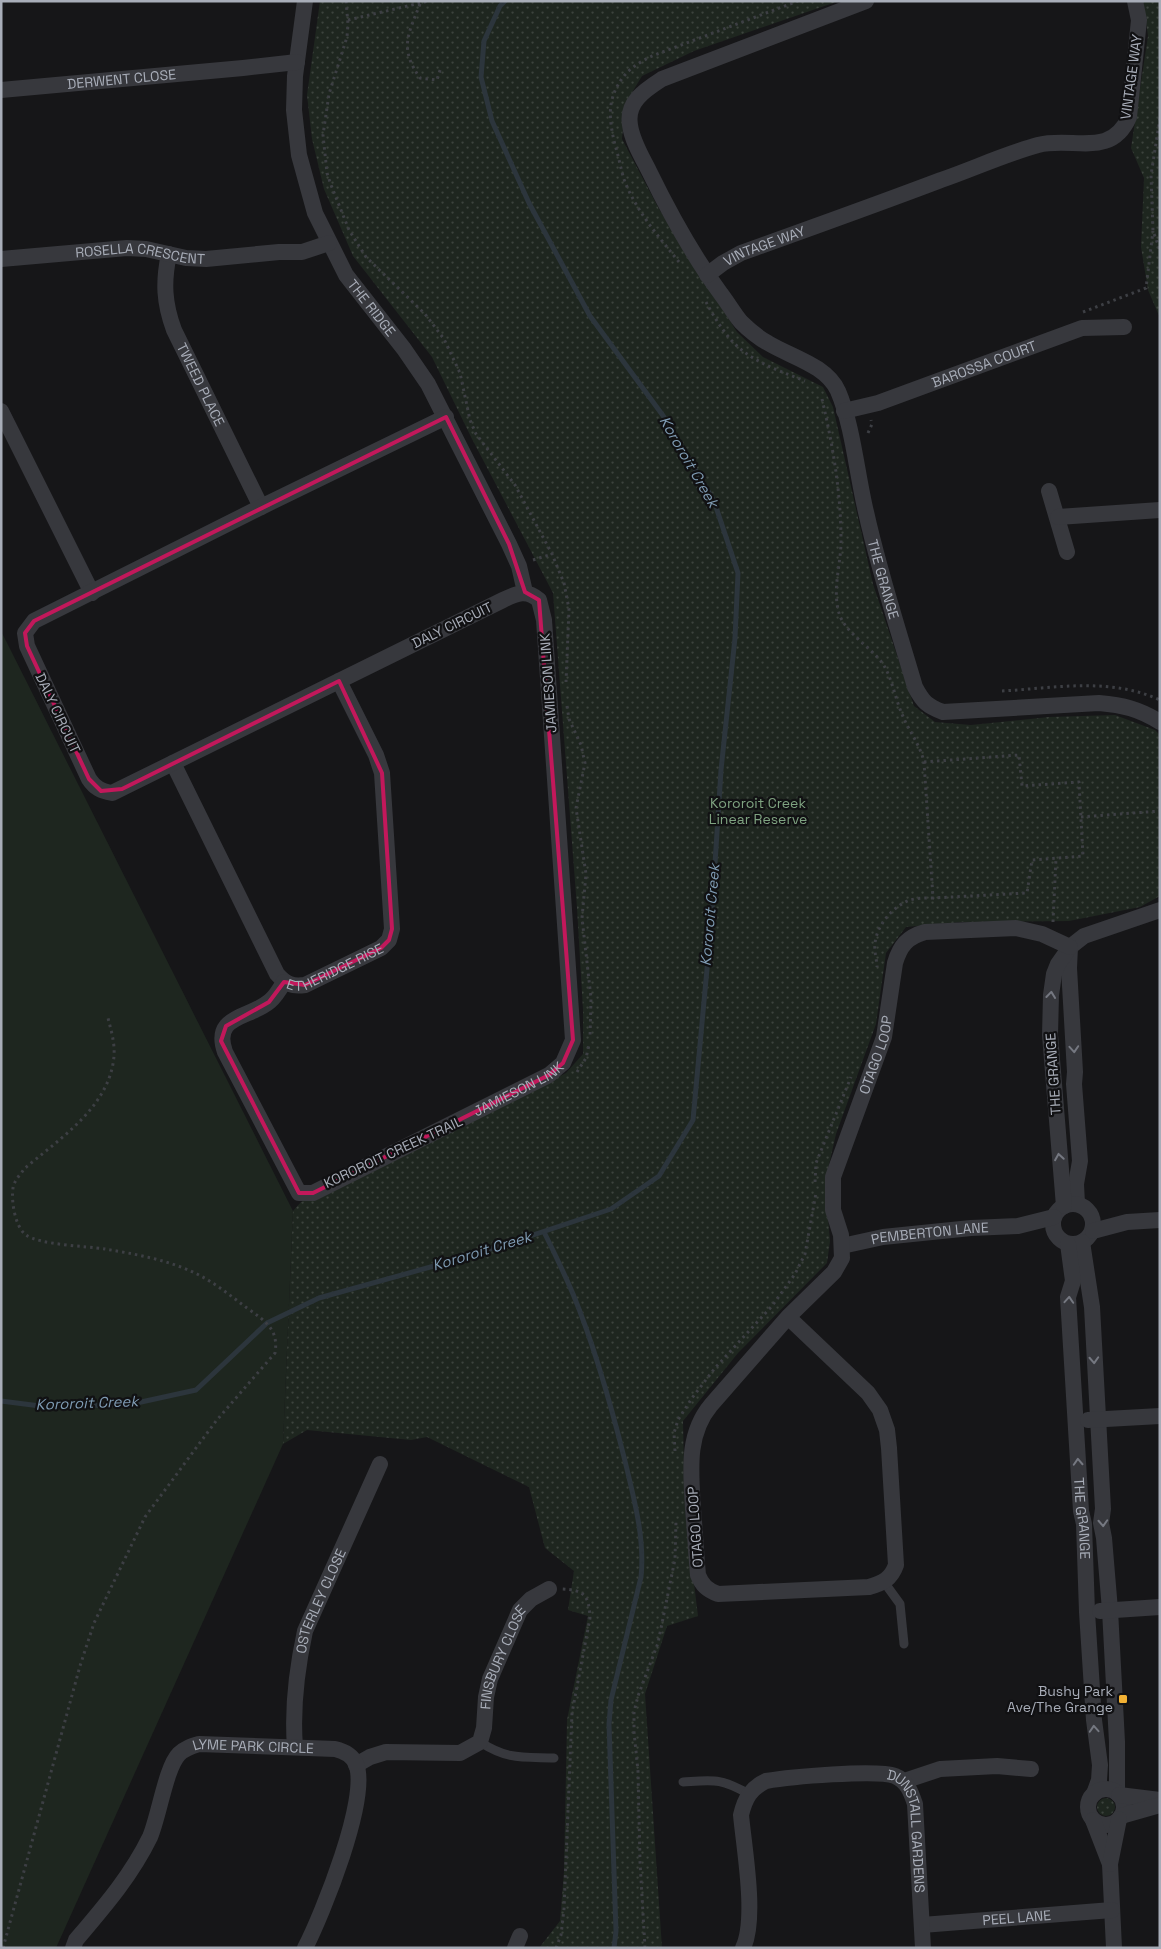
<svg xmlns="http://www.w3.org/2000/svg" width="1161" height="1949" font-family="'Space Grotesk',sans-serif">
  <defs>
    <pattern id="park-dots" width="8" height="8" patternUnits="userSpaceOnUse" patternTransform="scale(1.25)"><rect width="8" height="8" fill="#1e261f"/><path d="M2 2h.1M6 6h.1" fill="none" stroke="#3c433d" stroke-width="1.8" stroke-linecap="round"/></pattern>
  </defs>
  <rect width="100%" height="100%" fill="#161618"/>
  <!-- grass -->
  <polygon fill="#1e261f" points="1,631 293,1211 283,1444 56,1948 1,1948"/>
  <!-- park -->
  <g fill="url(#park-dots)">
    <polygon points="320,1 839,1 694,51 642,76 625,104 622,139 659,209 737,332 763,357 823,387 833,407 873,584 914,706 935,722 971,725 1049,717 1115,715 1155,730 1160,735 1160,896 1140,907 1069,921 962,922 906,927 886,953 876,1024 836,1134 825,1182 830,1241 827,1263 738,1353 683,1421 685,1510 698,1616 667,1626 645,1694 662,1948 539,1948 560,1921 564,1872 567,1720 588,1616 568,1610 574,1571 545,1548 529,1487 427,1437 411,1440 307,1430 283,1444 293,1211 301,1202 432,1142 566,1073 583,1054 583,1010 577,908 553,593 472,439 432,357 353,256 324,189 312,139 307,95"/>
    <polygon points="1143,1 1160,1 1160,318 1148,290 1141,247 1144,178 1131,148 1148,36"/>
    <circle cx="1106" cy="1807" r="9"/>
  </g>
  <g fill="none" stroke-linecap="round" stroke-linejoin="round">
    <!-- stream -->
    <g stroke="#2c353c" stroke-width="5">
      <path d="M544 1232C554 1252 564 1273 573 1294 595 1347 611 1405 625 1461 634 1499 645 1538 641 1577L611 1700 609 1724 616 1931 614 1948"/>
      <polyline points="1,1401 48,1407 132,1404 196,1390 267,1323 319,1298 470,1256 611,1209 659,1176 693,1120 711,926 721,770 735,638 738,573 714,501 664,417 590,316 529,203 492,121 481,77 484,41 500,6 505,1"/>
    </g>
    <!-- path -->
    <g stroke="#3d3f44" stroke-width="3" stroke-dasharray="2.5 4" stroke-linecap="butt">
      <polyline points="346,1 348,24 347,37 329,94 323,135 327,173 331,185 349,230 366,257 425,314 444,339 460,373 470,420 476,434 515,485 552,554 564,583 569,609 566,682"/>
      <path d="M420 4C408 35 399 48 420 78L437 80 441 67"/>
      <polyline points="348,20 429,1"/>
      <polyline points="1160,118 1151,175 1153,231 1160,250"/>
      <path d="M679 262C659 237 637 212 625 182 621 171 619 157 615 145 609 119 606 99 624 76 631 67 642 61 652 56L798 1"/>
      <path d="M706 302C715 319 728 340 743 351 761 365 785 373 805 381"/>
      <polyline points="1083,312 1146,288 1153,231"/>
      <path d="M822 399C833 446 841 493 841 541 841 565 832 589 839 613 844 632 871 647 883 664 892 678 895 698 902 714 908 730 920 744 924 762L933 898C925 898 917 898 910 900 893 906 876 926 875 944 874 952 877 960 877 967"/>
      <polyline points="868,433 872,424 871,420"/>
      <polyline points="533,560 552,554"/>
      <path d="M1002 691C1055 688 1110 677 1160 700"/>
      <polyline points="567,706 569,719 581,745 585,763 576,808 586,874 582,918 591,998 590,1038"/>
      <polyline points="924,762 1019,755 1022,786 1079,782 1083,856 1032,860 1027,893 933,898"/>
      <polyline points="1081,817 1160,811"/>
      <polyline points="1053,922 1056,858"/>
      <polyline points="577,1072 586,1058 589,1045"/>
      <polyline points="815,1182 816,1163 851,1077"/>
      <polyline points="675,1451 674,1433 678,1420 692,1398 715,1368 772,1306 795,1274 805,1254 816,1193"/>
      <path d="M3 1948 80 1666 94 1623 145 1517 216 1421 275 1353C279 1329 265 1321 247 1308 231 1296 215 1283 197 1274 169 1260 135 1254 105 1249 86 1246 40 1245 26 1235 15 1227 11 1201 13 1188 14 1181 20 1175 24 1169 59 1139 110 1107 114 1056 115 1043 111 1030 108 1018"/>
      <path d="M556 1948 561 1935 564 1909 572 1713 590 1618C589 1596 585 1590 562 1589"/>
      <polyline points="645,1948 640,1862 638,1771 634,1732 634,1712 638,1696 658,1643 675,1559 676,1520"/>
    </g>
    <!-- lane -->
    <g stroke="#37383d" stroke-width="9">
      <polyline points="884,1582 900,1604 904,1644"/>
      <path d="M480 1742C508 1760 522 1757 554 1758"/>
      <path d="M683 1782C715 1780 720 1778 749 1794"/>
    </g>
    <!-- street -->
    <g stroke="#37383d" stroke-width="16">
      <path id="s1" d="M305 1 295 76 294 110 299 155 315 213 346 275 404 349 428 384 509 544 519 566 525 592"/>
      <path id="s2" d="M866 1 662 79C645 90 626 102 630 125 632 141 642 157 649 171 670 214 693 256 721 294 728 303 734 314 741 322 748 329 759 338 768 343 791 357 826 365 838 391 853 426 857 475 866 512 879 571 898 629 915 687 923 702 927 706 943 712L1099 703C1123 705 1139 709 1160 722"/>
      <path id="s3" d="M1 90 243 68 297 62"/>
      <path id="s4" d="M169 254C163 282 164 303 174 330L261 507"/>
      <path id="s5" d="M1 259 127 248 146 249 186 258 206 259 279 252H302L329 243"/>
      <path id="s6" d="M707 275 723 263 741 253C808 229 875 205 941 180 973 169 1005 154 1038 145 1072 136 1111 159 1129 117L1139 20 1135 1"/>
      <polyline points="1,411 92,593"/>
      <path id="s7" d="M844 411 878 403 1082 328 1124 327"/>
      <polyline points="1049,491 1067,552"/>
      <polyline points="1058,517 1160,510"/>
      <path id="s8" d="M173 763 277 974C286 984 292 987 305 985L381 948 389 940 392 929 382 773 376 755 339 681"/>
      <polyline points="1070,947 1069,968 1075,1072 1074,1084 1080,1161 1076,1184 1077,1204"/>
      <path id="s9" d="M284 982C280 989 276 996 270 1001 249 1019 212 1015 225 1052L299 1193H313L549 1075 563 1063 573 1040 544 620 539 600C527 589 517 593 503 600L112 793C101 791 95 788 89 779L27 646 25 633 34 621 261 507 446 417"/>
      <circle cx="1073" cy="1224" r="20"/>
      <polyline points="1064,1206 1050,1035 1051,995 1054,974 1058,964 1070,947 1084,936 1160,910"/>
      <polyline points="1093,1231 1127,1222 1160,1220"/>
      <polyline points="1082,1242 1092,1307 1103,1509 1101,1523 1104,1538 1110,1610 1117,1742 1117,1793"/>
      <path id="s10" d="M1068 1244 1073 1281 1068 1297 1081 1511 1084 1524 1087 1612 1094 1720 1100 1765 1099 1780 1094 1794"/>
      <path id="s11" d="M842 1246 883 1237 971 1228 1018 1226 1054 1217"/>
      <path id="s12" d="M788 1317 868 1393 880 1410 887 1430 889 1448 896 1565C891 1579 883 1583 869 1587L718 1594C707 1590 702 1585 698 1575 696 1553 695 1531 693 1509 691 1472 686 1435 711 1405L788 1317 834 1272 842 1258 841 1235 833 1210V1177L884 1037 895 963C900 946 907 937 925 932L1016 928 1042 934 1070 947"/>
      <polyline points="1088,1420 1160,1416"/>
      <polyline points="1100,1611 1160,1607"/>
      <path id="s13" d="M295 1747C292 1709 297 1668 305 1631L380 1464"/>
      <path id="s14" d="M356 1765 370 1757 386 1752 460 1753 480 1742 484 1728 486 1697 490 1679 520 1610 531 1599 549 1589"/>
      <polyline points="904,1781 940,1769 997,1766 1031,1769"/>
      <circle cx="1106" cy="1807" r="18"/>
      <polyline points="1119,1795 1160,1800"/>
      <polyline points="1121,1816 1160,1805"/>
      <polyline points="1093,1820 1110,1864 1114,1948"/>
      <polyline points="1110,1864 1119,1819"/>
      <path id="s15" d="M922 1925 1112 1910"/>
      <path id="s16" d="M73 1948 76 1940C104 1907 131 1876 150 1837 159 1816 166 1767 179 1754 185 1748 192 1746 199 1744L335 1749C344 1751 352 1755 356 1764 370 1797 322 1915 305 1948"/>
      <polyline points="515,1948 520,1936"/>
      <path id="s17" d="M743 1948C757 1919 744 1848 741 1815 745 1798 751 1788 766 1781 789 1777 877 1769 895 1776 907 1781 911 1792 915 1804L923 1948"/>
    </g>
  </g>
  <!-- one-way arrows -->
  <defs><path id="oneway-chevron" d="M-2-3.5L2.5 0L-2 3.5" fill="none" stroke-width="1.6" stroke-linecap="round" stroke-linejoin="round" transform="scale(1.25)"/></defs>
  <g stroke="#757881">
    <use href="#oneway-chevron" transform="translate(1051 995) rotate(-84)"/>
    <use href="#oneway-chevron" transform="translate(1074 1049) rotate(86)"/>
    <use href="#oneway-chevron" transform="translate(1059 1157) rotate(-99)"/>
    <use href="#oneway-chevron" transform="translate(1069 1300) rotate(-86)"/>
    <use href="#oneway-chevron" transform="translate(1094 1360) rotate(87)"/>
    <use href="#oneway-chevron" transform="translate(1078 1462) rotate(-93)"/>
    <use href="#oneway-chevron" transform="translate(1103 1523) rotate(87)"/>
    <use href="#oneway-chevron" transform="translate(1094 1729) rotate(-94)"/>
  </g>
  <!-- marked area -->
  <path fill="none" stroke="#c2185b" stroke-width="4" stroke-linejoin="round" d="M446 417 509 544 525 592 539 600 573 1040 563 1063 549 1075 313 1193H299L221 1041 226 1026 269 1002 284 982 305 985 381 948 389 940 392 929 382 773 339 681 122 789 101 791 89 779 27 646 25 633 34 621Z"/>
  <!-- markers -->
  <rect fill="#f2b134" stroke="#111113" stroke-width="2" x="1118" y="1694" width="10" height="10" rx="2.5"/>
  <g text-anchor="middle" stroke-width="4.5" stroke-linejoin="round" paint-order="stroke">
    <!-- street labels -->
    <g font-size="14" fill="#a8adb8" stroke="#111113">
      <text transform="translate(1131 77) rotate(-82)" y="5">VINTAGE WAY</text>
      <text dy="5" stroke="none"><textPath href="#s3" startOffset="121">DERWENT CLOSE</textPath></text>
      <text dy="5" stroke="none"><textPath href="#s6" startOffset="65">VINTAGE WAY</textPath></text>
      <text dy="5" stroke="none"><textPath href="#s5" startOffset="140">ROSELLA CRESCENT</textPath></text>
      <text dy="5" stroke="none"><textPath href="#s1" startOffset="326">THE RIDGE</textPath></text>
      <text dy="5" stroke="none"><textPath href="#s7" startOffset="148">BAROSSA COURT</textPath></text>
      <text dy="5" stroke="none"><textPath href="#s4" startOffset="138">TWEED PLACE</textPath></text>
      <text dy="5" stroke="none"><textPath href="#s2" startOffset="820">THE GRANGE</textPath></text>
      <text transform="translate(452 625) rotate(-26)" y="5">DALY CIRCUIT</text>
      <text transform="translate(548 683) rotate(-94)" y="5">JAMIESON LINK</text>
      <text transform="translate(58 713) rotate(65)" y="5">DALY CIRCUIT</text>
      <text dy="5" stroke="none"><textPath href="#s8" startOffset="301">ETHERIDGE RISE</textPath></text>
      <text dy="5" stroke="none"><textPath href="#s12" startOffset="1088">OTAGO LOOP</textPath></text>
      <text transform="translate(1053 1074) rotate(-94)" y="5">THE GRANGE</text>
      <text dy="5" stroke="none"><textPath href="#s9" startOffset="505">JAMIESON LINK</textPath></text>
      <text transform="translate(393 1152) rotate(-25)" y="5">KOROROIT CREEK TRAIL</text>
      <text dy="5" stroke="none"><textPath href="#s11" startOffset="89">PEMBERTON LANE</textPath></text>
      <text dy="5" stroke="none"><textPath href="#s10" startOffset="276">THE GRANGE</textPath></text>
      <text transform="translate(695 1527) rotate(-94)" y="5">OTAGO LOOP</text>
      <text dy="5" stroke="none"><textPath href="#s13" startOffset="150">OSTERLEY CLOSE</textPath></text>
      <text dy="5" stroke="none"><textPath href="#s14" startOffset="218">FINSBURY CLOSE</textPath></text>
      <text dy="5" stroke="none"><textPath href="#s16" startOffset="301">LYME PARK CIRCLE</textPath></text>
      <text dy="5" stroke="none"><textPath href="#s17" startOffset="366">DUNSTALL GARDENS</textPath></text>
      <text dy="5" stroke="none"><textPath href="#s15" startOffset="95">PEEL LANE</textPath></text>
    </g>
    <!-- park labels -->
    <g font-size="14" fill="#7fa381" stroke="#111113">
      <text x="758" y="808">Kororoit Creek<tspan x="758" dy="16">Linear Reserve</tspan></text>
    </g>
    <!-- poi labels -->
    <g font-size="14" fill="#a8adb8" stroke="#111113" text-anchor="end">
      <text x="1113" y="1696">Bushy Park<tspan x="1113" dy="16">Ave/The Grange</tspan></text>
    </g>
    <!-- water labels -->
    <g font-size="15" font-style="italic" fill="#7f9bb3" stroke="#111113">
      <text transform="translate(689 462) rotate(60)" y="5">Kororoit Creek</text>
      <text transform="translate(710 915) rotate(-85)" y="5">Kororoit Creek</text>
      <text transform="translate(482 1251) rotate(-17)" y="5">Kororoit Creek</text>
      <text transform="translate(87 1403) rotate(-2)" y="5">Kororoit Creek</text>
    </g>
  </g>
  <!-- border -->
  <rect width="1161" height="1949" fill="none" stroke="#a8adb8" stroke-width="5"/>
</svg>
